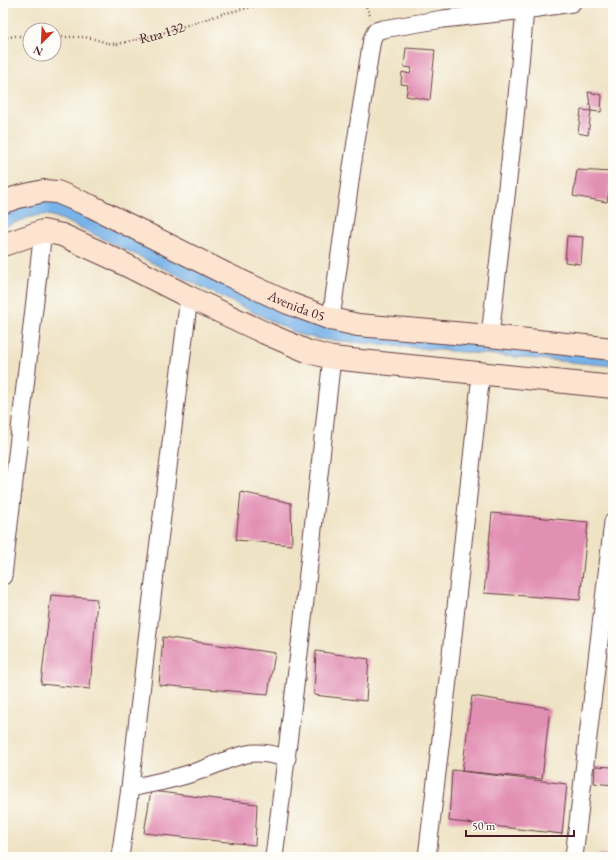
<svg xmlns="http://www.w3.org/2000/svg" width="616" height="860" font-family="'EB Garamond',serif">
  <rect width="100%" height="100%" fill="#fdfcf7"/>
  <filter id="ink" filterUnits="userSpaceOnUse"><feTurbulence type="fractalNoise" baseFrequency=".025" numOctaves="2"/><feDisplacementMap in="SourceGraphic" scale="8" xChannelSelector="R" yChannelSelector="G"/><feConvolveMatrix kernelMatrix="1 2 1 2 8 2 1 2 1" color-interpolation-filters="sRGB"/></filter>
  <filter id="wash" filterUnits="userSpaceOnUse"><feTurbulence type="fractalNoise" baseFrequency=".012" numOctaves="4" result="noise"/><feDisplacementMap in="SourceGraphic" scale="16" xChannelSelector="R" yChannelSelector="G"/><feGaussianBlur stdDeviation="0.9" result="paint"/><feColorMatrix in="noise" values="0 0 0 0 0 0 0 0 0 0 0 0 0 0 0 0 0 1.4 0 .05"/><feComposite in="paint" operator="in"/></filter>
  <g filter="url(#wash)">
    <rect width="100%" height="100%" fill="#efe3c5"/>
    <!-- water -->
    <path fill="#77b2e8" stroke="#60688a" d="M55 201 294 317 309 323 323 327 613 354V366L319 339 298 334 81 228C70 224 59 217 48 215 35 213 16 223 3 227V209L24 202Z"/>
    <g id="blocks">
      <!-- building -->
      <g fill="#e28fb4">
        <polygon points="406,48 435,50 430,100 406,96 408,85 401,84 402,72 410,74 412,68 404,67"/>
        <polygon points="588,92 602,95 601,112 591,111 588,135 578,133 581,110 591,111"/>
        <polygon points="577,170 612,172 607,202 573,196"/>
        <polygon points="567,236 583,237 581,264 565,262"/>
        <polygon points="241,492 291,503 292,545 236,540"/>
        <polygon points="492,513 588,522 580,600 484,593"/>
        <polygon points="51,595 97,599 90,689 41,684"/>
        <polygon points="163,637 275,653 268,694 159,685"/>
        <polygon points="316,651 369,659 366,701 314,695"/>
        <polygon points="472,696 550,708 542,779 462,771"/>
        <polygon points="595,766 613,767 613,785 594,783"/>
        <polygon points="452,770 567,784 562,834 449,821"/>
        <polygon points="151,791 257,804 255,845 144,833"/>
        <polygon points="599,854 613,855 613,857 599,857"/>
      </g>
    </g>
  </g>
  <g filter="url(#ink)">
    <use href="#blocks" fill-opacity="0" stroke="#633c42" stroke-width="1"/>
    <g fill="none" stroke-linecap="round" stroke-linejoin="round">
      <!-- minor casing -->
      <g stroke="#633c42" stroke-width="19">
        <g id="minor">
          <polyline points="331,319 352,167 372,39 376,31 383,29 443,19 525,10 572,3"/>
          <polyline points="490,336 515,118 525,10"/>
          <polyline points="3,576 43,231"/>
          <path d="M130 788C155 783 180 778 204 769 218 764 232 757 247 754 260 751 274 755 287 758"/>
          <polyline points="120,857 130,788 150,614 189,297"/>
          <polyline points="274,857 300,645 332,358"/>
          <polyline points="427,857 451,654 481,374"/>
          <polyline points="574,857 613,522"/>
        </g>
      </g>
      <!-- secondary casing -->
      <g stroke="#633c42" stroke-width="24">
        <g id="secondary">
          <path id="s2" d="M3 202 18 197 35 193 44 191 57 192 91 206 226 274 288 303 331 319 358 325 490 336 613 349"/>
          <polyline points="3,245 43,231 62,235 110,257 189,297 265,333 309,352 332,358 613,387"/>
        </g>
      </g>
      <!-- path -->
      <g stroke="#633c42" stroke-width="2.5" stroke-dasharray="1 3" stroke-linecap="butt">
        <polyline points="365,3 371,18"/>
        <path id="s1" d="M54 37H81L91 38 107 43 118 44 159 34 222 14 268 3"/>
        <polyline points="3,38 15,36 30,36"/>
      </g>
      <!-- minor -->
      <use href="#minor" stroke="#fff" stroke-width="17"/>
      <!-- secondary -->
      <use href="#secondary" stroke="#fde4d0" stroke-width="22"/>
    </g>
  </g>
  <g text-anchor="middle" stroke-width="3" stroke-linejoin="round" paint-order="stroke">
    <!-- street labels -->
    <g font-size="14" fill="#4a1f2b" stroke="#fdfcf7">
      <text dy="5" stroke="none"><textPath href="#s1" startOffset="110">Rua 132</textPath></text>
      <text dy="5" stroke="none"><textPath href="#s2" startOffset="321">Avenida 05</textPath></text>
    </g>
  </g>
  <!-- margin -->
  <rect width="616" height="860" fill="none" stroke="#fdfcf7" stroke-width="16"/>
  <!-- north arrow -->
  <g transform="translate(42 42) rotate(204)"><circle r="19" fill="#fdfcf7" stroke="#b5a4a5"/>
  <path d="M0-3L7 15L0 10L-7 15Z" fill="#c8321e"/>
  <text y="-6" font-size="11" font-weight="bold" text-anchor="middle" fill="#4a1f2b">N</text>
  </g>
  <!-- scale -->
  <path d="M466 830v6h108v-6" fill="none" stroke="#4a1f2b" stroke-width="2"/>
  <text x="472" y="830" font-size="12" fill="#4a1f2b" stroke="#fdfcf7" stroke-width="3" paint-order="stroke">50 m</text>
</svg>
